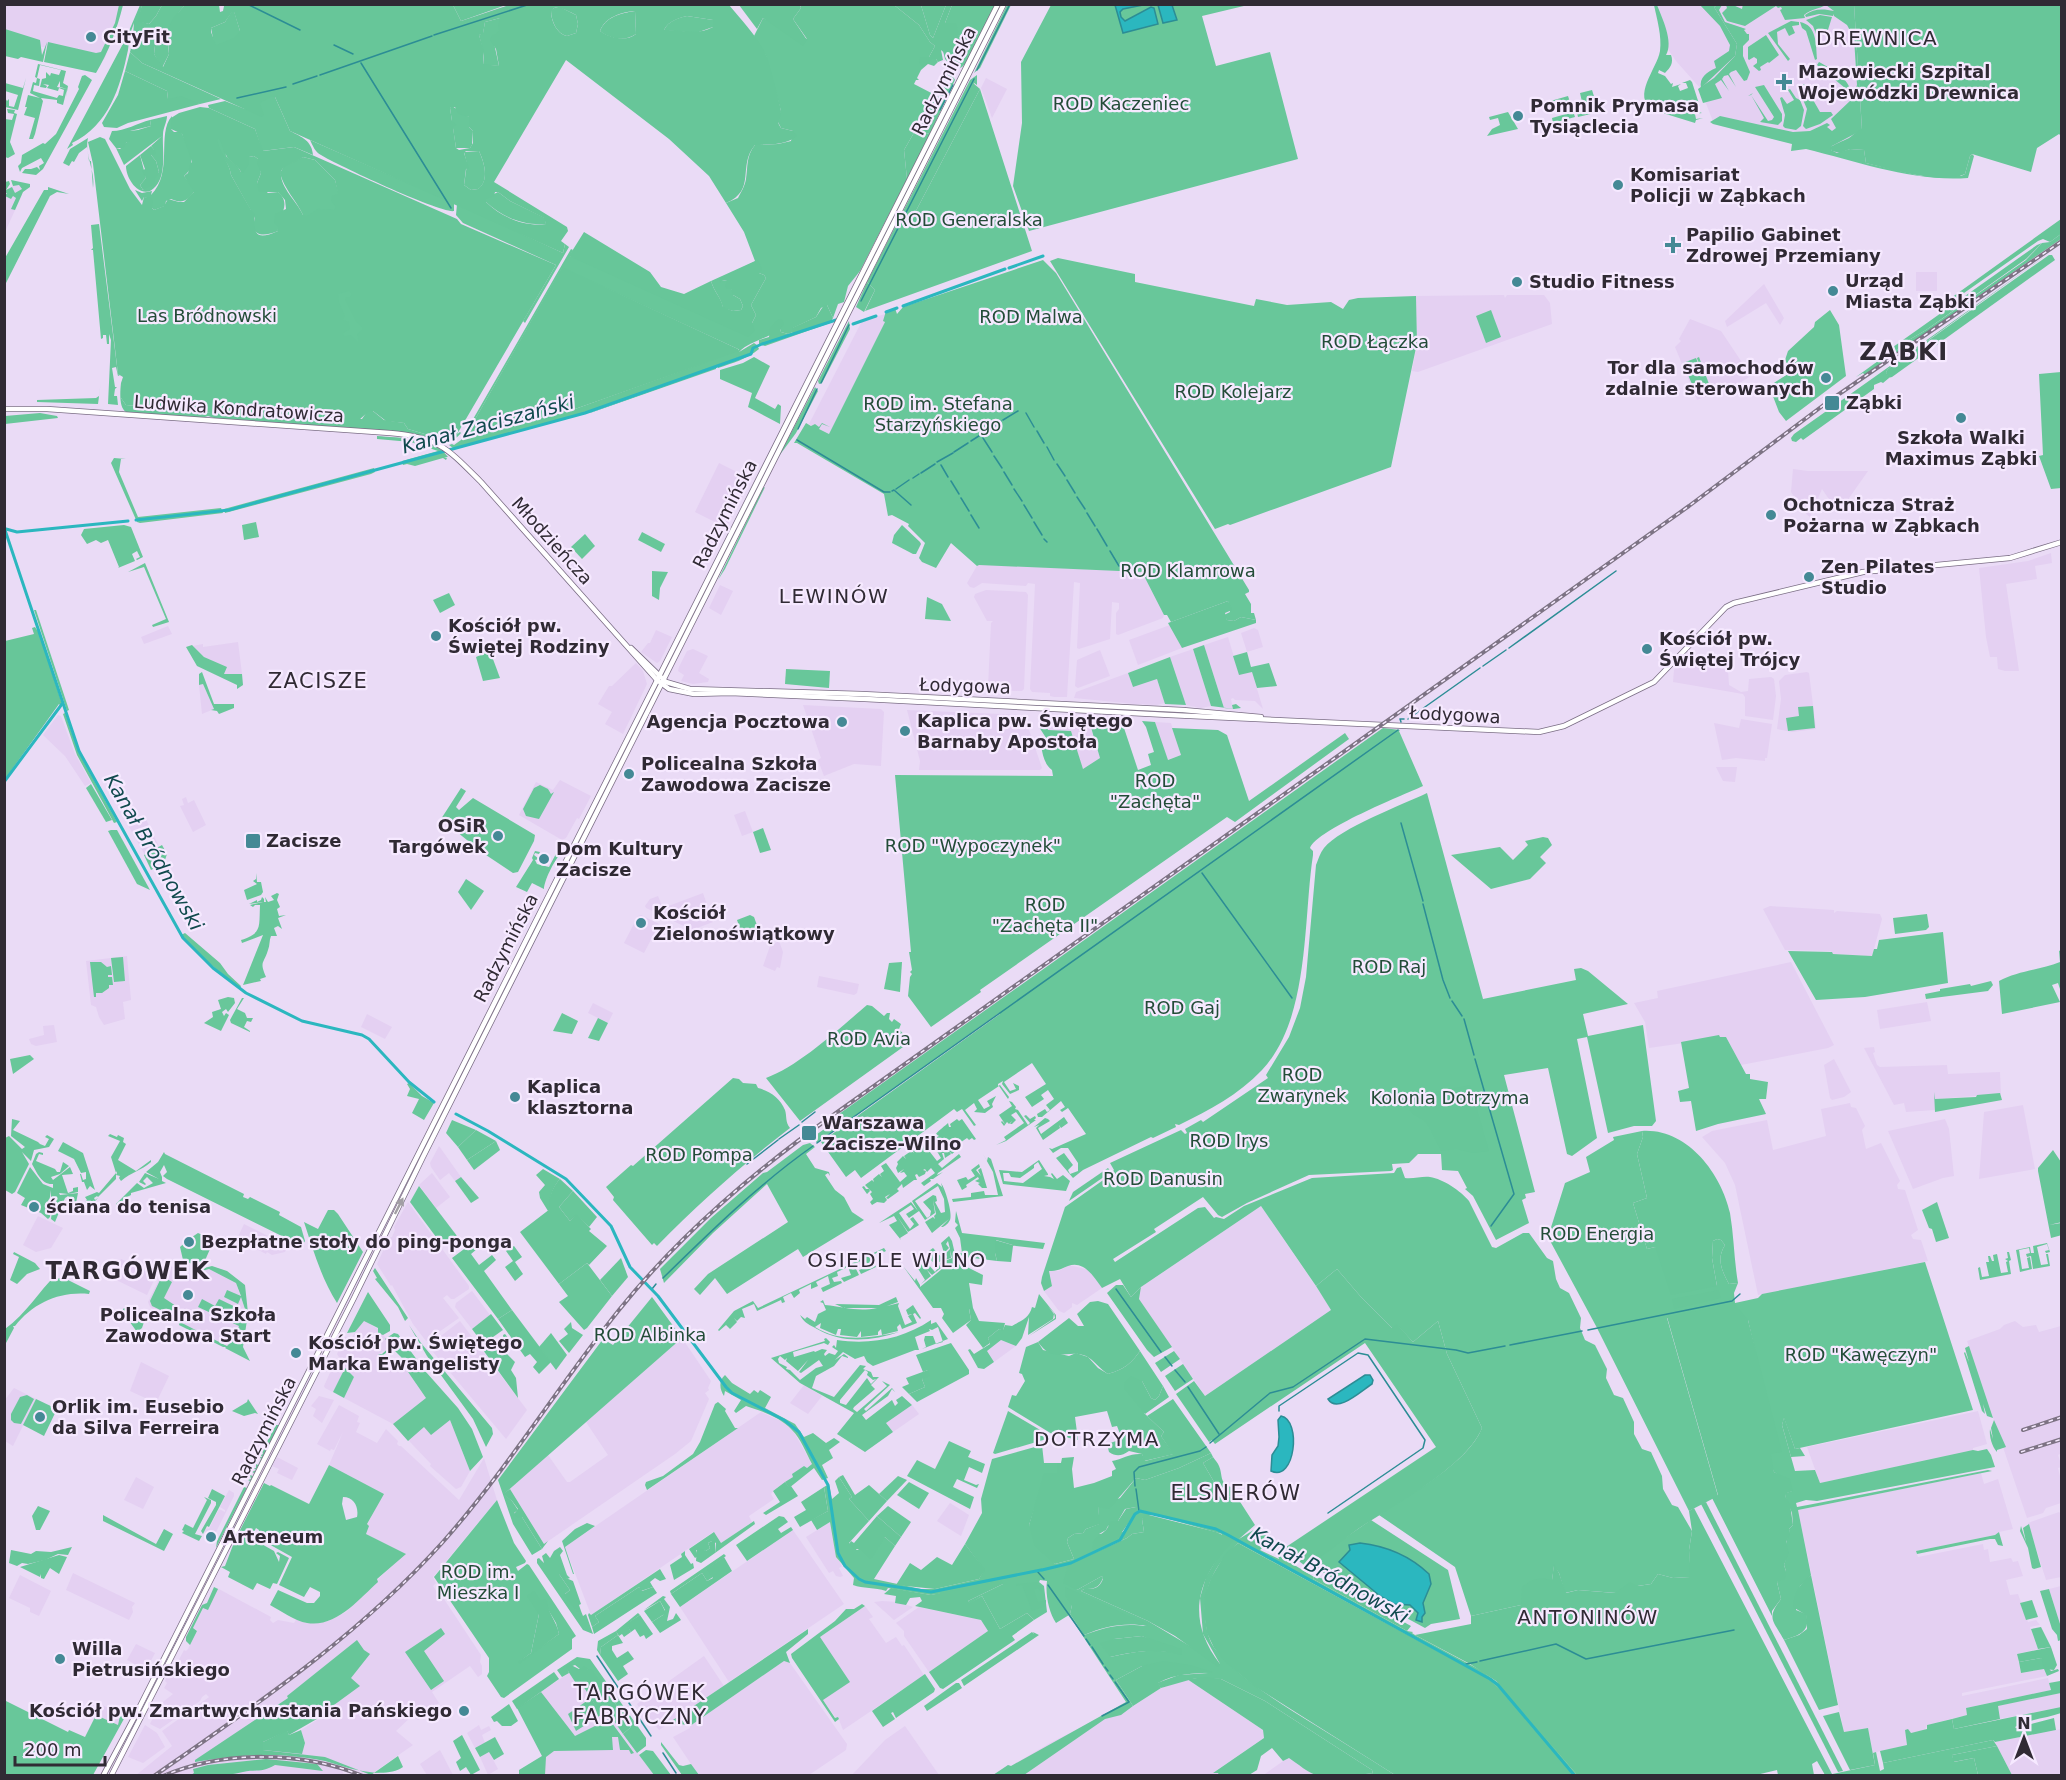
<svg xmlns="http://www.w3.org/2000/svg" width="2066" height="1780" font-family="'DejaVu Sans',sans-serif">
  <rect width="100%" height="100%" fill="#eadbf6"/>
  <!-- built -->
  <g fill="#e4d0f2" fill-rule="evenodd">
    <polygon points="5,5 123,5 115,32 104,60 5,39"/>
    <polygon points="1654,5 1854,5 1865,160 1863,162 1714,124 1700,88 1676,61 1661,39"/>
    <polygon points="986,78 1007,89 992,118 981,88"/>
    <polygon points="17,184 22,186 24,189 18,193 22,195 5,232 5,190"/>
    <rect x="1916" y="272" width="21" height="19"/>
    <polygon points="1764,284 1784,318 1780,325 1766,303 1727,327 1725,321"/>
    <polygon points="1504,295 1505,298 1507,295 1544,295 1550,303 1552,324 1418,372 1412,371 1417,343 1416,296"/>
    <polygon points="885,314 885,322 829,434 812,426 809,424 862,321"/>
    <polygon points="1690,319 1721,331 1751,376 1738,384 1697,400 1675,347 1681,341 1679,339"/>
    <polygon points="719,463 747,477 749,483 728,524 721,521 717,523 695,512"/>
    <polygon points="1793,469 1808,471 1868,471 1842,508 1831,502 1822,489 1810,517 1794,504 1796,499 1791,492"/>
    <polygon points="2051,553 2052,563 2035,566 2037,579 2006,584 2019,671 2005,671 1998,669 1997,657 1990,657 1986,637 1979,568 2028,561"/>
    <polygon points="978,564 1142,572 1164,615 1163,618 1118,635 1116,634 1116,613 1119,609 1119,603 1112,602 1110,639 1079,649 1077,648 1080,583 1074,582 1067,697 1054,697 1050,696 1050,693 1032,692 1030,689 1035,584 1028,583 1026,586 982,583 974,588 970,587 967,583"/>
    <polygon points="720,585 733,591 721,615 709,608"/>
    <polygon points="986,590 1026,592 1028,595 1024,689 1022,691 990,690 988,687 991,623 993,621 987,621 974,597 975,594"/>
    <polygon points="1170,625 1182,648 1138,665 1129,640"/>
    <polygon points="168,626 172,634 144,644 141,637"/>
    <polygon points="1254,628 1258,630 1263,647 1247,652 1241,633"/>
    <polygon points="656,630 672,637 660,661 657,663 641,652 648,643 650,643"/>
    <polygon points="1228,637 1239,674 1252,672 1263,709 1255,701 1235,700 1233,698 1231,699 1233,709 1224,708 1204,645"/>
    <polygon points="238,642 242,674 224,674 226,667 204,657 193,646 203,644 203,647"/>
    <polygon points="693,649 708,656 699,673 709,679 708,682 693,684 681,681 684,675 678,671 679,667 687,651"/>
    <polygon points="1193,649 1211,706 1201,708 1186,705 1170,657"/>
    <polygon points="1100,650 1110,676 1078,688 1075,686 1077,660"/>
    <polygon points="1680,660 1728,670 1729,685 1741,692 1748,691 1749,679 1771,677 1774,679 1776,696 1773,720 1745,716 1745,697 1743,694 1673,682 1674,670"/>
    <polygon points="636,663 643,671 647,684 623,734 605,724 612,712 598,704 609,686 612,686"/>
    <polygon points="1807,672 1809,673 1816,729 1792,732 1777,729 1781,699 1779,681 1785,675"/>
    <polygon points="1128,673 1133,687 1157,679 1165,703 1157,705 1135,704 1074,698 1076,692"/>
    <polygon points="203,684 214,709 202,714 199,685"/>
    <polygon points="803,705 881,709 884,712 881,766 854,764 824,776 818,760 821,758"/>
    <polygon points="907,710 1024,715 1042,768 1040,770 919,770 920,761"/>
    <polygon points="58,715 61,716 75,754 91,783 85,786 65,756 43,735"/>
    <polygon points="1044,717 1088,719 1100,758 1083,770 1071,731 1048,730"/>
    <polygon points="1741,719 1772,724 1767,758 1765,758 1765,761 1736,758 1722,760 1714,723 1739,728"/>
    <polygon points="1155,722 1171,723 1181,755 1167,760"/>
    <polygon points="1716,767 1737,767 1735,782 1723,781"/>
    <polygon points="560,780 591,796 579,819 577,818 566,838 562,840 519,815 536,782 553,790"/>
    <polygon points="186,797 188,803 194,800 206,825 193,832 180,806 184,805 182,799"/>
    <polygon points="745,811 753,832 742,836 734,815"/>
    <polygon points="145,817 159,847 145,855 128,825"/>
    <polygon points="703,893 713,922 692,930 646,908 645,906 650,899 658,896 663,908"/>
    <polygon points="1770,906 1834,910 1834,913 1837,911 1880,914 1882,919 1872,956 1833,954 1831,951 1785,950 1763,909"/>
    <polygon points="641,915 659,924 644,953 624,943 638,916"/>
    <polygon points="779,941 783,952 780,968 777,967 775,971 763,966 770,946"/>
    <polygon points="127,956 131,1000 123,1002 125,1019 104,1025 99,1017 96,1007 91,1005 86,961"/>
    <polygon points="1791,962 1834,1045 1828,1048 1741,1065 1726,1037 1649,1048 1645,1022 1634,1003 1658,998 1657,991"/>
    <polygon points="819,976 859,984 857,993 854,995 817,987"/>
    <polygon points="1927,1002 1931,1021 1880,1029 1877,1010"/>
    <polygon points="593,1003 613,1013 608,1023 588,1013"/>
    <polygon points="367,1014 392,1027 385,1039 361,1027"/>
    <polygon points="54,1025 57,1042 36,1046 31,1044 29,1039 44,1035 43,1026"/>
    <polygon points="1874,1047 1875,1052 1873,1053 1877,1065 1880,1067 1947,1065 1948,1074 2000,1072 2001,1094 1935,1099 1935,1110 1906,1112 1904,1103 1894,1105 1864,1048"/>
    <polygon points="1834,1059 1851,1092 1844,1097 1832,1100 1830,1098 1824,1065"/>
    <polygon points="1850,1103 1851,1107 1856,1108 1865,1126 1862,1130 1866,1149 1881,1143 1900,1181 1897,1185 1898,1189 1905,1190 1918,1230 1911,1235 1913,1239 1921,1240 1928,1261 1758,1295 1735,1185 1725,1163 1702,1137 1712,1131 1767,1120 1773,1150 1826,1136 1821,1109"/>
    <polygon points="2023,1105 2035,1169 1979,1179 1984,1112"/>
    <polygon points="1945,1119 1949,1129 1954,1176 1943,1178 1913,1189 1888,1131"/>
    <polygon points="439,1146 461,1177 455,1181 449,1173 440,1180 431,1167 430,1163"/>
    <polygon points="432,1173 450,1197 436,1208 419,1185"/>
    <polygon points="408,1202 469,1286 469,1289 454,1299 451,1299 447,1295 443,1298 459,1318 426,1341 413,1324 392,1285 391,1286 377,1264 389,1238 392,1237 395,1230 394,1227"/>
    <polygon points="1261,1206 1332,1310 1205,1396 1139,1299 1141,1287"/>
    <polygon points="38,1216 63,1228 51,1248 36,1252 23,1245"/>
    <polygon points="244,1224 288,1246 285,1252 272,1255 267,1252 266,1254 237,1239"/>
    <polygon points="121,1259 156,1276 147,1295 112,1278"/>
    <polygon points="1069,1265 1090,1270 1102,1288 1077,1305 1072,1303 1072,1307 1064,1313 1059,1311 1044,1291 1052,1285 1049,1271 1059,1271"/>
    <polygon points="171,1266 190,1274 209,1269 236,1283 246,1312 227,1346 150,1307 148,1302 165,1267"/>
    <polygon points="472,1291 490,1315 472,1329 455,1307 456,1303"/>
    <polygon points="363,1320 378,1329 392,1345 379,1354 406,1369 426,1398 450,1420 470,1471 461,1487 456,1489 430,1466 431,1464 393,1424 344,1398 354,1377 345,1369 333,1392 325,1388 324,1386 333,1366 335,1363 340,1366 342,1362 337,1354 345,1337 351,1339"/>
    <polygon points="460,1321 527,1410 506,1439 428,1346"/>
    <polygon points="2015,1321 2023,1327 2036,1325 2039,1332 2061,1326 2062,1453 2058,1455 2062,1467 2058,1468 2061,1480 2061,1503 2046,1508 2043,1513 2027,1518 1967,1341 2000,1329 2004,1325"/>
    <polygon points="682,1338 711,1381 708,1388 709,1390 705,1393 709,1399 691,1441 675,1454 544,1544 510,1489 548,1455 567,1482 570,1482 608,1455 586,1422"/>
    <polygon points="1001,1340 1016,1346 994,1362 986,1352"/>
    <polygon points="141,1362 169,1376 156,1403 130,1391"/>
    <polygon points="804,1385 822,1396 808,1414 790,1403"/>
    <polygon points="14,1388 36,1399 13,1446 5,1441 4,1401"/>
    <polygon points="319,1396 334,1400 322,1423 313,1416 316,1409 311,1406"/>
    <path d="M339 1405 359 1416 357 1422 360 1423 356 1432 377 1443 386 1429 398 1441 397 1444 399 1446H401L459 1500 484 1458 497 1500 433 1577 436 1583 433 1586 439 1595 442 1596 481 1655 480 1662 482 1666V1674L478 1677 470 1666 432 1692 439 1703 418 1720 412 1716 396 1731 413 1745 370 1775H357L342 1770 344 1775 135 1776 172 1746 162 1731 209 1697 206 1694 202 1697 200 1701 160 1729 150 1724 159 1705 173 1694 164 1688 167 1683 165 1681 170 1670 173 1671 184 1650 186 1651 188 1649 197 1630 193 1628 204 1607 207 1609 217 1588 271 1617 270 1620 273 1623 278 1620 294 1623 297 1618 306 1623H319L328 1621 346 1612 377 1580 405 1554 366 1534 369 1526 367 1525 383 1494 329 1465 343 1432 334 1450 331 1449 330 1451 317 1444ZM322 1717 301 1730 305 1743 263 1742Z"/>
    <polygon points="912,1405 919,1414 893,1432 886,1423"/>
    <polygon points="1978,1411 1987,1444 1973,1448 1973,1450 1820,1483 1807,1447"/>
    <polygon points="761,1412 781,1421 792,1429 812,1464 774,1490 771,1494 774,1499 749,1516 752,1522 721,1543 713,1532 591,1615 565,1547"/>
    <polygon points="277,1457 298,1468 292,1480 277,1473 279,1469 272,1466"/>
    <polygon points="1981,1473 1984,1484 1998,1479 2013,1529 1999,1532 1995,1535 1916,1551 1918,1557 1983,1544 1984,1550 1988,1549 1990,1562 2011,1558 2013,1562 2018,1561 2023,1576 2006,1580 2010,1595 2018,1594 2028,1622 2036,1620 2040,1625 2030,1627 2038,1649 2017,1654 2021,1673 2044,1669 2047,1676 1962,1693 1962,1696 2048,1678 2051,1690 1966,1708 1967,1715 1927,1725 1925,1730 1910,1733 1908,1730 1905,1731 1907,1745 1873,1753 1868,1728 1844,1732 1798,1510"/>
    <polygon points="136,1477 154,1487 143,1509 124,1500"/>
    <polygon points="229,1490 234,1493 234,1496 211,1542 204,1538 207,1534 204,1532 207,1528 209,1529 219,1509 225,1512 225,1510 220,1507"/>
    <polygon points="950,1503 969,1515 961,1536 937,1521"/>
    <polygon points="2059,1512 2061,1514 2061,1577 2046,1580 2028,1523"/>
    <polygon points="830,1522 836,1556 842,1566 839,1568 843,1576 840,1577 836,1576 833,1571 829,1573 806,1537"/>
    <polygon points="793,1530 844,1604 729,1682 680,1607"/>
    <polygon points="73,1573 135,1603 132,1607 133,1612 129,1620 66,1590"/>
    <polygon points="20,1575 51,1591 39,1616 30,1612 30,1608 9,1598"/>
    <polygon points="2061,1586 2061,1627 2049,1589"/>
    <polygon points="882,1601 898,1602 913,1607 894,1620 874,1602"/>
    <polygon points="865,1606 873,1617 869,1619 886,1643 896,1637 902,1646 904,1645 924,1675 843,1730 838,1717 836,1718 823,1700 820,1637"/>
    <polygon points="919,1607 981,1620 988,1631 929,1672 904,1636 904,1631 896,1623"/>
    <polygon points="136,1644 155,1653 146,1670 127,1660"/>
    <polygon points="704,1656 724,1686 659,1730 652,1721 649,1722 637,1704"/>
    <polygon points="784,1661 790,1663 847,1744 846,1750 809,1775 699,1776 673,1737 690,1728 690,1726"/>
    <polygon points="569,1673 579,1687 583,1686 591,1698 568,1714 576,1730 607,1711 654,1775 524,1775 528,1765 542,1756 517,1708"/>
    <polygon points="1187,1679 1263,1730 1264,1738 1214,1772 1218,1773 1219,1775 993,1776 1008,1765 1011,1766 1050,1743 1101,1717 1102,1714 1130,1708 1161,1688"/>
    <polygon points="2061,1693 2061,1707 1984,1722 1977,1710"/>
    <polygon points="100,1704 123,1715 118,1726 95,1714"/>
    <polygon points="145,1725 157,1733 165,1747 143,1763 128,1757"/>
    <polygon points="479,1725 481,1730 489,1726 491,1730 482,1735 485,1743 475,1748 467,1733"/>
    <polygon points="905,1726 939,1775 852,1775 885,1740"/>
    <polygon points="2061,1729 2061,1775 2012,1775 1995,1742"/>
    <polygon points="440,1750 453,1775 427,1775 420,1764"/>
    <polygon points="489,1752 498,1769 488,1775 480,1757"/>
    <polygon points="1289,1757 1317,1775 1262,1776"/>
  </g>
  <!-- green -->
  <g fill="#68c79a" fill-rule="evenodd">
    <polygon points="509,4 461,21 453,5"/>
    <path d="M800 4 894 5 919 25 930 42 935 46 929 57 936 59 938 62 934 66 928 64 921 70 917 78 919 80H916L914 84 939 97 944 88 941 84 943 82H941L944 74 951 73 955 80 930 134 915 131 904 150 907 179 860 271 848 286 844 302 838 304 833 318 827 305 821 308 816 317 793 328V332L788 334 781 332 780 329C767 339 750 341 739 352L754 343 757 345 759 349C747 359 733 363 718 368V366L752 354 753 348 751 353 587 412 453 448 449 445 452 444 454 445 461 440 571 249 573 250 570 256 752 323 756 315 751 305 766 278 764 275 759 273 757 262 722 280 727 281V284L733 291V295L740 299 743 306 741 310 733 311 723 308C721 297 714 292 711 281L755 261 744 232 726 203 738 198C741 192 745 186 746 179 748 166 746 156 755 145L778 144 791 141 793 131 781 128 777 120 781 111 766 56 754 36 763 18 807 39 793 19 801 8ZM562 268 738 349 739 350 575 409 470 436 466 435Z"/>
    <polygon points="1232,4 1235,6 1248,5 1202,16 1216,66 1270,52 1298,159 1029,231 1013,186 1022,123 1021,62 1051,5"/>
    <path d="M1743 4 1854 5 1862 130 1832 146 1831 150 1837 153 1850 149 1864 150 1866 163 1921 176H1961L1965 174 1970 156 1972 154 1974 156 1968 178C1913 182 1859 162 1806 149L1791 151 1792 144 1713 124 1710 122 1720 116 1793 132 1810 131 1827 123 1830 125 1827 127 1832 131 1836 128 1831 119 1851 100 1857 85 1854 38 1847 25 1834 16V14L1833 16 1819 14 1806 17 1805 15C1814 8 1824 9 1834 11L1826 5C1819 9 1811 9 1804 15L1805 18 1785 20 1780 10 1782 9 1781 7 1778 8 1776 6 1745 26 1727 21 1722 13 1727 8 1726 5H1733L1742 9Z"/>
    <path d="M119 5H123C117 29 109 51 96 73L44 62 48 42 96 53 101 52 115 23Z"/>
    <path d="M140 5H142L139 21 149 24 156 16 162 5H185L179 12 167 38 169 54 162 68 154 54 156 37 135 31 133 35 134 23C130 32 129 41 128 50 120 88 109 125 72 143L73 145 67 149 126 38Z"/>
    <polygon points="921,5 946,5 933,38 930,35"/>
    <polygon points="952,5 995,5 966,63 962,67 955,70 945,59 943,51 959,66 968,33 959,36 945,23"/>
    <polygon points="1000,5 1002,5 851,304 849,303"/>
    <polygon points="1007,5 1011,5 980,68 974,73"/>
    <path d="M1654 5H1657C1662 18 1674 42 1666 55H1671C1674 63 1670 68 1665 73L1659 70 1658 73 1665 76 1671 84 1673 83 1672 87 1681 84 1678 86 1680 91 1688 88 1686 83H1682L1690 80 1692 82 1700 107H1698L1700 109 1698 110 1699 112 1702 113 1695 114 1696 119 1703 118 1696 120 1695 123 1653 110C1631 96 1657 69 1660 51 1662 36 1657 19 1654 5Z"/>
    <polygon points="1718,5 1722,5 1719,10 1725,22 1746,29 1744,30 1747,34 1749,34 1749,40 1743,46 1743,56 1750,72 1747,80 1744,81 1736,70 1731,72 1729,74 1736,87 1728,75 1724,76 1722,79 1729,91 1721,80 1715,84 1722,98 1703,103 1698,89 1714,78 1735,56 1737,44 1714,7"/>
    <path d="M554 8H562L576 15 578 24 576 33 567 36C557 34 551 21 551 10Z"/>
    <polygon points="232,11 234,11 240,31 248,35 218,64 211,28 225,22"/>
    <path d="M635 11 636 34C625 42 610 39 600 31 605 17 621 13 635 11Z"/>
    <polygon points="1820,15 1832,17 1827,33 1816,34 1813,26 1806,20"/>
    <path d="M687 16 713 20V27L696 33 664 30C668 21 678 18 687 16Z"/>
    <polygon points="500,18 500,30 494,43 499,66 483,65 484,55 479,35 483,33 485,22"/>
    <polygon points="1791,21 1799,22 1799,25 1792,26 1795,33 1789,36 1785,28 1777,32 1778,44 1790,59 1788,61 1768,33"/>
    <path d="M1800 22C1817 25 1816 45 1817 59L1815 60 1806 31 1802 28Z"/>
    <polygon points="5,29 40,40 42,55 47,42 43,62 21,57 18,59 5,56"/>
    <polygon points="1766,35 1779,55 1769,63 1768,62 1760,67 1761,70 1759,71 1753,66 1757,63 1757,59 1754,57 1749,60 1748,59 1748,47"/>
    <polygon points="130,52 142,63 221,99 200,104 168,99 167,91 125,71"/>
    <path d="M1819 62C1831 69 1854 80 1850 97L1845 94V88L1817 65Z"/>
    <path d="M38 64 66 71 63 83 68 86 66 97 67 89 60 87V81L57 87 67 89 63 105 57 103V100L41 98 43 101 35 134 33 139H29L35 118 24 115 27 107H25L28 95 40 98 30 93 33 82 36 83 37 78 35 77ZM40 65 61 70 59 75 51 73 50 76 46 72V78L42 79 40 87 46 88 47 86 43 84 49 85 47 88 58 91 59 88 64 90 63 96 59 95 57 98 33 91 34 85 39 86 40 79 37 78Z"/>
    <polygon points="85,75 92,80 43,169 36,175 22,173 25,169 31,169 37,167 40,170 39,166 44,163 41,158 22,168 20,172 18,166 21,163 22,155 43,143 45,144 56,134 79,89 78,87 82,76"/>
    <polygon points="977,75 977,85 974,83 908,226 980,89 1032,251 865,311 875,290 867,282 970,80"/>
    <polygon points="26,78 18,110 5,107 6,102 5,101 5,98 7,101 9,99 9,106 14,107 18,95 5,91 5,83 23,88"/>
    <polygon points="1804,84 1820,112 1831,112 1833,115 1820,124 1806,129 1803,126 1807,109 1798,88"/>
    <polygon points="1764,85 1782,114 1782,121 1778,125 1760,122 1764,118 1751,95 1748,96 1753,93 1751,95 1768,121 1772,120 1774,117 1755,87"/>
    <polygon points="1790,89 1796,98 1800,100 1804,110 1801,126 1796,130 1785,128 1783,126 1785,115 1780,98 1782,97 1787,104 1794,100 1788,90"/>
    <polygon points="1592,90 1599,112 1578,117 1576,108 1583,106 1580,93"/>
    <polygon points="1568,96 1575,117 1553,123 1552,118 1566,114 1563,101 1557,102 1557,100 1547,104 1547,102"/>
    <path d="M252 97H275L290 131C302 137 312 141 313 155L294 147 262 151 255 129 209 108 208 105 225 101 245 109Z"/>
    <polygon points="452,106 469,117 469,127 473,131 472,145 470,148 456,148 450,108"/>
    <polygon points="7,109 15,110 14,113 17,114 10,142 15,154 8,158 5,157 5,119 12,120 14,114 8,113"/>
    <polygon points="1508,112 1518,129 1487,136 1492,129 1500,125 1498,118 1490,120 1489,117"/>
    <path d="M167 116C167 122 163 128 163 134 162 149 167 173 156 186 143 202 126 181 126 166L140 155 146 178 140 185 143 190 159 172 156 161 151 155 154 150 151 146 162 136 124 165 116 148 120 149 128 141 130 131 138 130 151 126 150 120Z"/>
    <path d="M172 116 171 129 174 132H181C188 145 199 165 184 176L194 189V192C187 201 182 204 171 199L166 201 165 206 154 210 152 208 150 199 144 197 142 201 135 190 142 193 152 191 151 195C174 172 156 134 172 116Z"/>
    <path d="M183 117 223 119 226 156 238 167 241 172 245 167 249 157 254 156 258 159 261 173 257 183 268 193 278 192C293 205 277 216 278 231 264 237 249 237 255 218L231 175C229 155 198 131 183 117Z"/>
    <path d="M88 138C84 154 96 172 93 188L91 161H89L87 147 79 153 74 162 72 161 69 166 63 163 70 149Z"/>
    <path d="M310 140 454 203V211C442 214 337 165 321 155 315 152 313 146 310 140Z"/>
    <path d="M479 151C484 162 490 181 478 189L471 190 464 185 467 164 464 152Z"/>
    <path d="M303 157 315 160 335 180 381 347 342 348 343 356 334 357 331 354 303 215C296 200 284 189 280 173L284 166Z"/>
    <polygon points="11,180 30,184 30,187 23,192 15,210 11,209 16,198 13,196 11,199 5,196 7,193 5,193 5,182 9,181 10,184 6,190 12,187 15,193 22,189 19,185 13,186"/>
    <polygon points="48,187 69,194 57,192 50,196 5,285 5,258 44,190 48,190"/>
    <path d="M498 192 510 201 545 218 546 224C523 226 502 217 486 202V198Z"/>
    <polygon points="457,204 563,253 565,244 569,247 525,323 523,321 556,265 463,223 456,215"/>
    <polygon points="99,224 118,374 120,375 118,376 116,367 112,368 115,387 117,387 115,389 114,396 117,396 118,405 108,404 111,340 109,334 109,344 107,344 106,335 103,335 103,338 101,339 93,250 91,250 93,248 91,225"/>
    <polygon points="2061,234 2061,239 1865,375 1863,373 1856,377 1878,361 1886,352 1891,355 1907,341 1926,330 2026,260 2042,243 2050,242"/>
    <polygon points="2048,254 1888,369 1886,372 1889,378 1883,383 1881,382 1874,385 1874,389 1803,440 1801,438 1796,442 1792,441 1791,438 1794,434"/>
    <polygon points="1058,258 1135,274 1135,282 1254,306 1256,299 1287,305 1331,302 1343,309 1349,300 1358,298 1416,296 1417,343 1391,467 1230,525 1228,524 1215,529 1050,261"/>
    <polygon points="1043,260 1056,273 1249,590 1249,592 1245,594 1251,604 1251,613 1254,613 1256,620 1241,617 1234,621 1227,620 1224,615 1230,612 1228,601 1171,622 1167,615 1164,615 1142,572 979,565 977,566 951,543 936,568 922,562 919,558 925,543 908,526 909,524 892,515 888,516 884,494 797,443 794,443 806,423 811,426 815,424 819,427 822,423 830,427 822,424 819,429 829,434 885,322 883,321 886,311 895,308 897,314 903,307"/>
    <polygon points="1491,310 1501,337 1486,343 1476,316"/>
    <polygon points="1830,310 1839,325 1846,376 1786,421 1779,412 1769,386 1788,374 1791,371 1785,360 1788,351 1814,327 1815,322"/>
    <polygon points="849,321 850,329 822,383 819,384 818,381"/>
    <polygon points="1699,357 1709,384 1694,389 1683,363 1696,358 1700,368 1697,358"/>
    <polygon points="716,367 716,369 590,413 589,413"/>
    <polygon points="2061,372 2061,488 2051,489 2039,456 2043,455 2039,374"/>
    <polygon points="101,381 98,404 37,402 37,400 96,398 99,396"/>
    <path d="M121 383H124V386H121V398L126 405 276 419 290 415 362 419 366 413 358 399 384 420 404 423 408 429 445 440H450L460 432 461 433C446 452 425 435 406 433 343 426 280 424 217 419L208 416 202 418 126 412C119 408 120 392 121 383Z"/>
    <polygon points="815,387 818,391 796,433 779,456"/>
    <polygon points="40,413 57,416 58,418 5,424 5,416"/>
    <path d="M377 436C399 438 434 437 448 457H444L447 458 446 460 443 458 415 466 407 464 403 465 402 461 438 451 411 442 377 439Z"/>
    <polygon points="114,458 126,459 121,459 119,472 138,517 221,508 223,513 140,523 137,522 111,463"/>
    <polygon points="374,468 375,472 371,474 225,513 224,509"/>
    <polygon points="765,487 725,569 718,580 763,488"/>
    <polygon points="256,522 259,537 244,540 242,525"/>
    <polygon points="124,525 131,527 143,557 137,560 136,559 140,557 137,551 132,554 135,561 118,568 119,567 108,540 101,543 96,540 87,544 81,535 84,529"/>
    <polygon points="902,525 920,542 921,544 916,554 913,554 892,543 894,535"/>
    <polygon points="642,532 665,544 661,552 638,540"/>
    <polygon points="585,534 595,546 582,559 571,547"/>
    <polygon points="145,563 169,622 153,627 152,625 166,619 144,567 128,572"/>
    <polygon points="652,571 668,572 660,588 659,600 652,596"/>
    <polygon points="449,593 455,605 440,613 433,600"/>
    <polygon points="927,597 942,604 951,621 925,619"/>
    <polygon points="34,610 36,610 69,710 67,711"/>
    <polygon points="192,645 204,657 227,667 224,674 242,674 243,685 237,689 237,685 197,666 186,647"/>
    <polygon points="1204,645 1224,708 1233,709 1232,705 1236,704 1241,708 1234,709 1211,706 1193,649"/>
    <polygon points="490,651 500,678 483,681 476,657"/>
    <polygon points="1170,657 1186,705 1165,704 1157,679 1133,687 1128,673"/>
    <polygon points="786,669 830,671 829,688 785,684"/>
    <polygon points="202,672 214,704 234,704 234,708 219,714 217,711 211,710 214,709 203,684 199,685 199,674"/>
    <polygon points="1813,706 1815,728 1788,731 1786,718 1799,716 1798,707"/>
    <polygon points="65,713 79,753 117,822 114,823 77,755 63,714"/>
    <polygon points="642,714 507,983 522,951"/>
    <path d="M1042 717H1044L1048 730 1071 731 1083 769 1100 758 1090 724 1123 725 1138 770 1151 765 1148 754 1154 752 1146 727 1142 721 1155 722 1168 760 1181 755 1172 728 1218 730 1227 735 1249 801 1345 733 1349 739 1235 822 1227 817 980 990 981 992 931 1027 908 996 910 977 912 974 910 972 912 970 909 952H911L895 775 1053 776 1052 770C1044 764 1043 755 1041 746L1050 744 1039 727 1044 725Z"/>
    <path d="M1383 728 1400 730 1399 731 1423 786C1401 796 1318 829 1310 848L1313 851V855C1303 921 1310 1019 1262 1070 1238 1095 1210 1110 1179 1125L1175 1124 1176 1127 1153 1138 1151 1137 1083 1170 1073 1178 1056 1158 1064 1153 1073 1165 1068 1170 1070 1174 1078 1171V1163L1068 1148H1061L1053 1153 1049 1148 1052 1149 1086 1134 1068 1108 1062 1112 1060 1110 1065 1107 1061 1101 1042 1117H1038L1037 1114 1045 1109 1047 1112 1050 1110 1046 1105 1054 1099 1048 1090 1041 1095 1044 1099 1032 1107 1025 1097 1046 1084 1032 1063 1004 1082 1010 1091 1016 1089 1013 1083 1019 1086V1090L1010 1094 1002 1084 1003 1081 998 1084V1086L1000 1085 1009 1097 1008 1099 999 1086 978 1100 984 1109 990 1106 987 1101 996 1096 992 1104 993 1107 985 1113 974 1112 977 1109 974 1103 965 1110 976 1125 974 1126 962 1109 957 1112 954 1109 861 1178 855 1170 846 1177 821 1142 1000 1014 999 1013 817 1143 813 1137 840 1118 839 1114Z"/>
    <polygon points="91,784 112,820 106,822 86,788"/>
    <polygon points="540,785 548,789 551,794 554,792 539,819 526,816 523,809 534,788"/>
    <polygon points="461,788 466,791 456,807 459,810 473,798 535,835 534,841 518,872 513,873 483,853 441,819"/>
    <path d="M1427 793 1483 999 1576 980 1574 969 1581 968 1588 971 1628 1004 1583 1014 1588 1036 1643 1025 1656 1121 1652 1126H1634L1608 1133 1587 1037 1577 1039 1597 1138 1572 1156 1567 1154 1548 1068 1504 1075 1535 1192 1525 1194 1526 1198 1522 1200 1529 1223 1496 1240 1473 1196 1465 1189 1467 1188 1458 1171 1442 1170 1441 1154H1418L1409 1163 1392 1164 1393 1170 1391 1171 1309 1175 1247 1203 1222 1217 1218 1215 1203 1197 1154 1229 1156 1232 1113 1259 1115 1262 1198 1208 1205 1207 1214 1218 1216 1217 1224 1219 1244 1206 1312 1178 1394 1173 1397 1168 1401 1167 1405 1178C1414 1179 1422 1176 1430 1177 1443 1179 1461 1191 1469 1201L1492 1247 1496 1248 1523 1233H1529L1547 1258 1553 1261 1556 1279 1560 1288 1569 1293 1581 1318 1580 1328 1585 1340 1595 1345 1607 1369 1606 1378 1614 1395 1623 1398 1634 1422V1434L1642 1449 1651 1452 1662 1476 1663 1489 1672 1505 1678 1507 1692 1531 1689 1550 1691 1577 1673 1578 1658 1574 1651 1584 1624 1588 1616 1593 1578 1590 1565 1593 1559 1573 1554 1566 1552 1580 1521 1605 1471 1616 1455 1567 1379 1515C1410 1494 1468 1463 1482 1428L1447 1354 1438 1321 1413 1342 1397 1325 1393 1329 1361 1297 1337 1269 1316 1286 1261 1206 1141 1287 1131 1297 1120 1279 1102 1288C1094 1277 1084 1260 1068 1266 1061 1269 1057 1271 1049 1271L1052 1286 1044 1291 1041 1283 1042 1277 1065 1207 1109 1176 1114 1170 1110 1163 1181 1130 1185 1134 1187 1133 1185 1129 1201 1120 1203 1122 1268 1078 1266 1075 1289 1037 1300 1008 1306 977 1316 865C1318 860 1320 853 1324 848 1340 828 1402 805 1427 793Z"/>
    <polygon points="111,830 117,830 150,890 137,884 108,831"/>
    <polygon points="1543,837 1548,838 1552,845 1540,857 1546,863 1530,879 1491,889 1451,855 1500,847 1513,860 1528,845 1525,841"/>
    <polygon points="162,845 167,854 165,860 153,865 155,868 151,870 144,855"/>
    <path d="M558 850 559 856C554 861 544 881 544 889L532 883 527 892 516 887 533 860 532 858 535 851 540 852 539 854 535 853 534 855 539 859 535 860 537 864 549 867Z"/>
    <polygon points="256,873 257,882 261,882 263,892 261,895 247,900 244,890 257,884 253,881 256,879"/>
    <polygon points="466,879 484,891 471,910 458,892"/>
    <path d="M277 893 279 894 277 900 280 907 277 909 279 916 286 915 278 918 282 929 278 926 274 928 277 936H271C269 941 270 945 268 950 264 964 259 961 266 977L260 979 261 981 243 985 263 935 242 943 241 940C262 933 259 928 260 905H255L253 907 250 905 263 902 249 904 257 900V902L261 900 262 897 264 899V902H266L265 897 268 902 274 900 271 896Z"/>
    <polygon points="1927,914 1929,927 1926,930 1895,934 1893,918"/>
    <polygon points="750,915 754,917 758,928 742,934 737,920"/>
    <polygon points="1943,932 1948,983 1865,997 1816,1000 1788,951 1832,952 1833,954 1872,956 1874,949 1877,949 1879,940"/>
    <polygon points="185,933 220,963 228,974 241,986 240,989 197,953 181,935"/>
    <path d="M2061 950V992L2058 983 2052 985 2060 1002 2002 1014 1999 981C2017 971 2040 970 2060 962L2059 951Z"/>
    <polygon points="123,957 125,981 114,982 111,958"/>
    <polygon points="90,962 101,962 107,967 111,966 112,975 108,975 108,977 112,977 113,985 109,985 109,988 102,993 96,993 96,997 94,997"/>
    <polygon points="902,962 900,992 884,989 889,963"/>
    <polygon points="1991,981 1993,985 1988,991 1926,999 1925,994 1940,991 1940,989 1970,984 1971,986"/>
    <polygon points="228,997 234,998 235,1003 228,1012 226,1009 222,1012 224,1016 226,1013 229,1015 221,1031 204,1023 213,1017 212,1012 221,1009 218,1000"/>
    <polygon points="242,998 244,998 237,1009 245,1013 247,1018 253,1018 251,1022 247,1021 244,1027 250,1031 250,1032 231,1023 230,1020"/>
    <path d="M867 1005 872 1006 884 1016 887 1013H890L889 1019 892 1022 894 1019 901 1024 899 1029 910 1042 800 1121 766 1078C799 1066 840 1028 867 1005Z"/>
    <polygon points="562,1013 578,1021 572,1034 553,1031"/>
    <polygon points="598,1018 608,1023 599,1041 588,1038"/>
    <polygon points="1719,1035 1720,1037 1726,1037 1746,1074 1750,1074 1750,1079 1768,1082 1766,1099 1759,1099 1766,1114 1718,1124 1696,1131 1691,1101 1680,1102 1678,1091 1689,1088 1681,1042"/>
    <polygon points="30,1055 34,1059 13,1074 10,1059"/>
    <path d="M733 1078 739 1079 743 1083 756 1084 758 1088C770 1091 780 1098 785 1110 787 1116 785 1122 790 1128 743 1164 699 1203 657 1246L654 1243 652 1245 613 1200 614 1197 606 1187 631 1165 633 1166Z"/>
    <polygon points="409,1083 422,1096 434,1103 424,1120 412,1113 419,1099 407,1096 410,1089 407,1084"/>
    <polygon points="1934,1092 1935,1099 1976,1097 1977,1095 2000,1093 2002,1100 1935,1112"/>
    <polygon points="1009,1101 1012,1102 1016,1107 1015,1109 1018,1110 1028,1125 1030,1123 1024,1116 1026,1115 1030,1119 1035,1116 1036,1118 1034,1120 1036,1120 1006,1141 996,1145 1006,1140 1004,1137 1024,1123 1016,1112 1011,1115 1016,1120 1012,1124 1010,1124 1012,1121 1009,1124 1007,1122 1004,1126 1001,1122 1002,1121 1005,1124 999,1115 1012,1106"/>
    <polygon points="1064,1117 1068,1123 1061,1128 1059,1125 1060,1128 1043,1140 1036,1128 1039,1125 1034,1127 1045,1118 1048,1119 1050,1121 1038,1128 1041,1134"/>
    <polygon points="12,1119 20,1121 13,1130 38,1142 40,1144 45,1146 49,1139 45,1137 47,1135 54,1139 49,1147 34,1150 31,1161 22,1152 29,1164 15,1192 12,1194 5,1190 5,1138 9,1136 22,1149 25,1147 11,1136"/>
    <path d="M957 1119 959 1121 962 1119 976 1139 974 1140 972 1138 969 1140 967 1138 951 1149 958 1146 959 1148 952 1154 949 1151 951 1154 945 1158 944 1153H942L944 1159 938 1164 942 1168 959 1154 961 1157 938 1173 937 1175 943 1172 933 1179H930L931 1181 924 1186 921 1183 935 1173 931 1168 927 1172 925 1169 923 1170 926 1171 925 1174 919 1177 917 1174 915 1175 917 1180H914L903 1188 902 1184 897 1189 899 1191 895 1194 893 1192 895 1194 888 1199 886 1198 890 1194 885 1197 887 1200 884 1203 877 1202 872 1205 870 1202 873 1199 870 1194 872 1192 869 1189 870 1191 867 1194 862 1187 864 1186 866 1189H869L865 1185 872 1180 874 1182 873 1179 879 1174 882 1177 880 1174 884 1171 881 1166 886 1163 900 1182 907 1176 904 1172 900 1173 904 1169 898 1173 896 1168 898 1164 897 1162 903 1156 906 1159 904 1156 911 1151 914 1153 912 1150 917 1146 914 1142 919 1138 937 1161 941 1158 938 1153 941 1151 938 1153 932 1145 936 1143 932 1144 928 1139 935 1134 937 1137 939 1136 936 1134C938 1131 946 1125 948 1123L949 1127H951L950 1124Z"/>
    <polygon points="452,1120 476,1130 458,1147 446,1133"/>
    <path d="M1642 1131 1643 1137 1637 1154 1647 1198 1633 1203 1647 1249 1655 1247 1717 1286 1712 1258 1713 1241 1717 1239 1721 1240 1725 1245C1716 1259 1722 1271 1729 1284L1738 1283 1734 1293 1735 1303 1758 1298 1762 1294 1925 1262 1973 1410 1795 1449 1784 1418 1782 1425 1795 1471 1815 1470 1820 1483 1973 1450 1978 1451 1987 1449 1991 1455 1995 1467 1817 1501 1806 1500 1796 1503 1797 1507 1813 1504 1988 1470 1992 1471 1798 1510 1811 1575 1800 1586 1796 1610 1806 1614C1811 1632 1799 1635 1784 1640 1773 1620 1766 1619 1781 1599L1777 1582 1786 1571 1784 1565C1788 1554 1785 1555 1786 1545 1786 1538 1790 1536 1789 1529L1793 1525 1792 1513 1785 1496 1786 1493 1792 1491 1783 1478 1774 1472 1772 1467 1757 1359 1748 1320 1667 1318 1718 1496 1689 1511 1596 1326 1548 1237 1565 1183 1590 1172 1586 1157 1614 1140 1613 1137Z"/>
    <path d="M110 1134 117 1137 118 1135 124 1138 123 1142 126 1144 118 1160 136 1171 151 1160V1162C141 1171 131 1172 121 1181L119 1178 120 1176 116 1175 117 1173 116 1171V1179L98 1197 97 1196 94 1198 95 1200 98 1198 81 1215 79 1210 87 1200 85 1197 97 1192 99 1193 116 1173 111 1157 120 1141 108 1136Z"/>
    <polygon points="496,1141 500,1150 474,1170 467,1160"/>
    <polygon points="63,1142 83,1153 95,1190 90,1186 87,1190 84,1182 82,1182 80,1174 81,1174 83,1180 86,1179 86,1172 81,1173 74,1159 58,1151"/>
    <polygon points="810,1143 815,1147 806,1154 815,1168 829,1172 830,1176 828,1173 825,1175 835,1190 844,1197 852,1212 864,1220 803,1257 798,1249 727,1294 715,1278 700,1295 694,1289 708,1274 788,1222 767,1184 713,1233 664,1283 660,1269 711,1218 763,1173 767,1172 803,1145"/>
    <path d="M39 1152 43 1153V1155L39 1154 36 1161 55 1169 57 1172H60L63 1162 69 1166 60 1174 51 1177 53 1180 70 1167 73 1174 62 1175 68 1193 73 1191V1188L78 1187V1192L68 1194 59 1193 60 1195 78 1193 76 1203 68 1196 65 1198 55 1222 51 1219 53 1202 51 1201V1190L49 1203 51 1205 50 1217 48 1219 41 1213 21 1205 25 1198 17 1193 30 1167 43 1184 53 1188V1184C42 1185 37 1173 32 1164L36 1154Z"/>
    <polygon points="164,1152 165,1154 244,1194 243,1197 248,1199 250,1197 280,1212 279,1215 301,1227 305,1241 302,1246 167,1179 163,1176 167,1172 164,1165 160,1172 162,1177 162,1181 166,1183 131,1193 131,1195 127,1197 124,1204 131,1207 124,1213 116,1204 137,1183 144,1188 153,1183 147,1177 143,1181 146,1184 145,1185 139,1182 145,1173 159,1179 146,1172 158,1162"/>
    <polygon points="983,1154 987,1161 988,1157 991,1159 1003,1196 953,1202 952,1199 971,1197 971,1193 984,1191 985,1195 998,1195 993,1172"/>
    <path d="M1039 1160 1048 1174V1175L1044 1176 1050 1177 1054 1179 1051 1174 1052 1173 1057 1179 1063 1175 1070 1181 1066 1191 1003 1184 999 1170 1022 1172ZM1038 1162 1042 1169 1023 1183 1004 1181 1003 1173H1009L1011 1177 1020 1178 1034 1168V1165Z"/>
    <polygon points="979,1164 980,1167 976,1170 981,1176 978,1170 981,1168 987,1188 982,1188 978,1184 980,1183 975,1181 979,1179 978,1177 966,1185 967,1187 962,1190 957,1180 966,1177 968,1180 975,1176 971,1170"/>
    <path d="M543 1169 560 1179C553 1186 548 1200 551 1209L548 1211 540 1198 539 1192 545 1185 536 1175Z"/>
    <polygon points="461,1177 479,1198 471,1203 455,1181"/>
    <path d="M937 1183 942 1187 944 1194 941 1183C945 1188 953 1214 950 1220 948 1224 946 1225 943 1227H941L949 1219 932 1233 925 1222 933 1217 935 1219 934 1216 936 1214 933 1200 935 1213 925 1220 919 1211 909 1218 906 1214 914 1209 911 1205 899 1213 910 1229 914 1224 910 1219 913 1217 919 1225 908 1232 897 1216 908 1233 900 1238 901 1240 889 1225 897 1221 894 1216 879 1223 911 1202 918 1211 912 1201ZM938 1186 944 1199 945 1212 941 1213 935 1202 937 1201 936 1196 933 1195 923 1202 931 1211 930 1216 927 1218 915 1201Z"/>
    <polygon points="419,1186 457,1236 442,1245 410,1202"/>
    <polygon points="573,1191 597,1217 589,1227 576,1215 570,1221 559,1207"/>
    <path d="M328 1210H334L338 1214 363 1252 337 1303C321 1278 313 1249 304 1222L318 1229Z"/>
    <polygon points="956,1211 962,1233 1045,1243 1043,1249 1016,1246 996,1240 995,1253 997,1261 965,1257 967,1267 983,1275 982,1285 969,1283 973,1308 969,1309 971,1320 953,1333 942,1318 944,1314 941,1308 933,1308 903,1266 915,1281 916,1278 920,1285 920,1287 942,1269 940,1263 952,1258 950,1250 951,1258 939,1262 934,1256 941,1268 932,1275 927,1270 931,1276 921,1284 925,1280 917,1267 916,1260 921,1256 935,1272 938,1268 930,1259 929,1251 933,1248 944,1260 947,1257 945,1254 950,1249 948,1241 946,1244 949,1248 944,1253 941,1243 949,1236 952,1241 955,1254 962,1253 960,1238 955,1228 958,1225 955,1222"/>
    <polygon points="198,1233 214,1240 203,1265 199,1267 183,1260 180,1247 188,1240 186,1242 190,1244 192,1241 189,1239"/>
    <polygon points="479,1238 483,1244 471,1254 479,1265 492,1255 496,1260 484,1271 512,1310 498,1319 452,1258"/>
    <polygon points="2047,1243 2050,1252 2046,1253 2045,1251 2049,1250 2047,1244 2037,1247 2041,1265 2048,1264 2046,1254 2048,1254 2050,1266 2033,1269 2031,1256 2027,1257 2026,1254 2030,1253 2029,1248 2019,1250 2022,1269 2029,1268 2027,1258 2030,1257 2032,1269 2020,1272 2016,1250 2030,1247 2031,1253 2034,1253 2033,1246"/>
    <polygon points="514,1246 522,1257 515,1262 523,1274 515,1281 505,1267 513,1261 506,1251"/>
    <polygon points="884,1248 886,1251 884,1252 882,1250 871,1256 872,1260 869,1262 873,1261 874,1263 870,1265 871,1266 875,1265 876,1267 861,1274 859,1270 868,1267 865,1259 854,1264 855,1268 851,1270 856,1269 859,1275 844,1282 841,1278 851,1275 848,1267 837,1272 838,1276 832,1278 834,1282 841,1281 842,1283 823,1292 821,1288 830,1284 828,1276 816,1282 818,1286 811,1289 811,1284 799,1290 800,1293 794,1298 791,1293 783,1297 785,1302 782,1303 781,1300 757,1311 754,1304 742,1309 745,1318 741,1317 737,1321 734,1318 737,1322 730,1329 726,1325 719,1331 718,1330 734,1311 753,1301 758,1308"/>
    <polygon points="14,1252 35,1263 40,1269 27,1274 17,1284 10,1280 19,1257 13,1254"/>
    <polygon points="2007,1252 2009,1252 2011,1260 2009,1261 2011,1274 1980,1280 1978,1268 1980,1267 1982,1277 1989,1276 1986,1262 1989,1262 1988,1256 1990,1256 1992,1261 1994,1261 1993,1255 1997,1254 2001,1273 2008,1272 2006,1262 2008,1261 2005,1259 2008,1258"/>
    <polygon points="587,1263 612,1296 587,1328 584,1330 559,1302 568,1296 559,1284"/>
    <polygon points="212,1266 227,1271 245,1285 248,1313 243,1347 250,1361 225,1348 226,1347 223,1347 179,1325 180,1322 227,1346 229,1344 239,1326 198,1307 202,1299 215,1306 219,1299 246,1312 241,1297 238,1304 224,1297 227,1290 241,1296 236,1283 209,1269 202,1271 204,1268"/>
    <polygon points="375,1268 408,1318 405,1321 398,1307 375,1279 377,1278 373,1271"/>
    <path d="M56 1275 57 1277H54L52 1281 62 1277 90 1291 89 1294C60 1291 33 1303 15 1326H13L14 1328 6 1343H5V1329C26 1314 39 1291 56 1275Z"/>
    <polygon points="162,1276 172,1282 164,1298 179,1308 180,1312 177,1318 152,1306 150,1301"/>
    <polygon points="368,1292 390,1325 390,1331 383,1335 378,1333 378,1328 364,1321 355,1332 347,1333"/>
    <path d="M1039 1294 1056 1315V1319L1029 1336 1055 1318 1054 1313 1048 1306 1054 1314 1053 1319 1028 1335 1029 1317 1022 1338 1016 1346 1001 1340 987 1351 994 1362 984 1369 978 1368 968 1350 970 1349 974 1354 990 1344 988 1338 999 1329 1003 1330 1005 1325 1012 1326C1020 1321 1029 1319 1032 1307L1035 1308Z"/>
    <polygon points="652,1297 682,1338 504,1494 512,1501 518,1510 514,1513 522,1517 542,1549 532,1555 513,1524 498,1480 603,1339 613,1345"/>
    <path d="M896 1297 898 1302 887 1306 899 1303 898 1306 905 1325 912 1322 908 1316 912 1314 908 1315 906 1310 913 1305 921 1318 920 1319 915 1313 913 1314 917 1323 902 1329 900 1324 897 1327 898 1331 882 1335 881 1329 878 1332V1335L861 1337V1331L857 1337 840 1335 841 1329H838L836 1335 820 1328 821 1323 815 1327C840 1343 871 1338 899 1332 873 1341 842 1344 817 1329 810 1325 804 1323 800 1315L811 1324 805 1319 807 1317 815 1322 818 1314 826 1310 823 1303 820 1302 823 1300 825 1305C844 1307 858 1312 877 1308H844L835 1304 879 1305Z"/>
    <polygon points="124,1308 145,1319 142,1328 137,1332 127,1318 129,1316 121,1312"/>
    <path d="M931 1320V1324L936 1322 948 1339 922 1349 926 1347 924 1340 925 1336H933L936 1344 943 1342 938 1327 932 1330 929 1329 930 1331 915 1337 919 1350H915L873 1366 867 1362 864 1356 855 1359 843 1352 835 1360 844 1354 848 1357V1358L842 1356 834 1366 816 1376 812 1388 834 1397 860 1365 866 1366 863 1369 871 1372 873 1377H879L871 1385 875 1389 854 1407 853 1409 857 1412 887 1386 882 1381 890 1385 864 1409 866 1411 892 1388 895 1392 892 1389 888 1396 862 1415 866 1420 892 1400 895 1406 898 1403 896 1400 902 1396 912 1405 886 1423 893 1432 865 1452 837 1434 854 1413 800 1383 771 1358 825 1341 824 1339 826 1338 830 1342 828 1345 824 1343 793 1352 794 1357 814 1351 815 1352 822 1349 827 1350 824 1354 825 1356 829 1353 835 1355 838 1351 832 1347 834 1345 836 1348 837 1340C870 1345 903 1339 931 1320ZM780 1356 785 1360 787 1358 786 1361 798 1371 808 1360 799 1372 801 1373 819 1360 823 1366 816 1368 800 1380 790 1370 786 1369 787 1367 779 1363 778 1359ZM865 1370 868 1372 867 1375 873 1380 876 1379 871 1384 867 1378 846 1405 840 1403V1400Z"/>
    <polygon points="571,1322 572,1328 583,1335 569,1353 559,1341 568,1334 564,1329"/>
    <polygon points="409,1325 421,1343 492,1428 493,1434 486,1447 473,1419 427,1356"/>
    <polygon points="394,1333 398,1334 426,1372 458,1408 472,1429 483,1457 470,1471 450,1420 431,1435 424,1427 408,1441 393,1424 426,1398 406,1369 408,1364 392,1348 382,1356 378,1354 382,1354 392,1345 385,1339"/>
    <polygon points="551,1333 567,1355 556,1370 539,1347"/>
    <path d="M1038 1342 1043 1350 1069 1356 1076 1353 1088 1357 1098 1368 1108 1374C1124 1369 1130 1365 1140 1351L1163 1386 1159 1396 1155 1400 1151 1398 1142 1381 1144 1413 1164 1432 1161 1436 1174 1454 1144 1461 1142 1454 1129 1451C1122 1456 1116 1457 1109 1452L1107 1444 1122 1439 1117 1426 1112 1427 1107 1411 1075 1417 1078 1440 1052 1434 1008 1407 1012 1395 1016 1396 1025 1381 1022 1374 1019 1373 1026 1347Z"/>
    <polygon points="951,1343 969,1370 969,1374 917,1402 909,1394 925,1387 922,1379 928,1370 923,1372 916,1355"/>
    <polygon points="1969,1346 1993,1418 1987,1416 1983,1404 1985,1414 1982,1411 1964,1353 1965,1352 1969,1362 1965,1348"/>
    <polygon points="345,1368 354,1377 344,1398 333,1392"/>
    <path d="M725 1375 732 1383 750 1394 754 1390 758 1393 760 1390 771 1397 765 1408 795 1424 804 1437 813 1433 826 1443 834 1438 840 1442 829 1450 833 1458 822 1465 828 1478 822 1480 814 1468 789 1488 785 1482 793 1477 792 1474 804 1466 807 1468 812 1464C806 1453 801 1439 792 1430 780 1417 761 1411 746 1406L736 1413 734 1411 741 1400 725 1391 724 1396C720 1390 718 1381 725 1375Z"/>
    <polygon points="27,1395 34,1399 21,1424 14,1423 11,1420 11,1414 20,1397"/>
    <polygon points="36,1399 57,1409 44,1436 23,1425"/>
    <polygon points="248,1399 258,1414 255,1413 244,1416 232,1411 247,1402"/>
    <polygon points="718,1402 726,1409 725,1411 735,1428 738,1428 647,1490 645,1485 646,1482 663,1476 693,1454 700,1442 715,1404"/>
    <polygon points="1008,1411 1047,1434 1050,1438 995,1454 993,1453"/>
    <path d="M1994 1420 2006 1447 1997 1450V1452C1992 1447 1989 1436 1990 1429L1993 1439 1991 1428Z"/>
    <polygon points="276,1425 278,1425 278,1427 216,1548 217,1541 244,1487 247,1488 250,1481 248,1480 251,1479 250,1475 253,1476 254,1473 252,1472 256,1470 254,1468 256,1468 256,1464 258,1465 261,1459 260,1457 262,1457 261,1455 263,1454 262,1451"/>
    <polygon points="949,1441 971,1451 968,1457 985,1464 982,1473 969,1467 964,1480 976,1485 979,1484 977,1488 957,1479 953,1487 974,1497 970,1509 907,1476 917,1460 935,1469"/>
    <path d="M1042 1445 1044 1463H1057V1473L1034 1510 1029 1525 1055 1564 1074 1559 1067 1542 1068 1538 1074 1534 1083 1533 1086 1529 1099 1524 1098 1506 1120 1498 1136 1478 1145 1480 1179 1468 1211 1453 1213 1457 1203 1463 1224 1499 1235 1494 1255 1525 1239 1539 1260 1526 1270 1540 1260 1550 1279 1559 1278 1555 1314 1577 1313 1579 1407 1631 1413 1632 1412 1633 1415 1635 1482 1671 1502 1686 1577 1775H1574L1502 1691 1489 1679 1238 1543C1214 1565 1201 1591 1206 1624 1207 1633 1210 1642 1215 1649 1237 1675 1266 1694 1294 1712 1328 1733 1362 1754 1395 1775H1338L1358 1772 1373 1774 1372 1770 1265 1701 1221 1679 1196 1678 1161 1688 1157 1683 1179 1675 1208 1673 1142 1666 1116 1680 1133 1706 1121 1715 1105 1719 1024 1775H993L1008 1765 1011 1766 1126 1702 1069 1615 1056 1623C1049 1613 1045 1594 1047 1581L1040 1580 1039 1582 1044 1586 1047 1612 1034 1620 1027 1613 1000 1629 982 1596 970 1604 968 1601 1003 1584 931 1595 888 1588 886 1591C875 1587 863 1589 853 1585L854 1578 836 1557 830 1522 817 1530 811 1520 828 1511 824 1487 829 1484 832 1499 839 1493 835 1481 839 1477 852 1497 849 1499 869 1521 849 1543 857 1550 885 1537 895 1546 874 1579 921 1589H935L979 1579 984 1570 965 1544 982 1513 981 1499 992 1459ZM1136 1507V1511L1123 1532 1099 1534 1106 1530 1108 1526 1118 1521 1125 1509ZM1151 1514 1222 1534 1219 1555 1206 1577 1200 1598 1203 1634 1220 1664 1148 1621 1081 1591 1084 1589C1094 1589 1099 1588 1103 1578L1102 1576 1077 1590 1068 1565 1127 1538 1132 1534 1144 1532 1142 1519ZM1072 1605 1147 1626C1122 1623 1108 1626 1084 1635L1070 1614ZM1142 1636 1182 1654C1155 1648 1137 1651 1110 1657L1114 1639Z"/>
    <path d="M329 1465 384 1494 367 1524 369 1526 366 1534 406 1554 377 1579 378 1582C359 1599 336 1628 307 1623 295 1621 281 1611 270 1605L278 1590 307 1603H314L320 1596V1592L310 1587 304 1597 279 1585 292 1557 258 1538 259 1530 256 1528 251 1538 274 1551 279 1562 280 1556 276 1553 278 1552 289 1558 277 1584 273 1583 270 1589 257 1583 253 1590 228 1577 230 1572 221 1567 225 1566 235 1540 264 1483 270 1486 271 1485 309 1504ZM343 1497C354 1497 359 1507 357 1517L346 1520 342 1504Z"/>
    <polygon points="898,1476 907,1480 887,1501 879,1494"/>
    <polygon points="909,1482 929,1493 919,1509 897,1495"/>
    <polygon points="212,1489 225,1496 209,1527 207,1526 203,1534 201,1531 216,1505 216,1502 208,1498"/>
    <polygon points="204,1497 211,1500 211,1503 195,1534 202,1536 199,1541 182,1533 184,1531 182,1530 185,1524 193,1528 207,1500"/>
    <path d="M497 1500 514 1543 526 1561 525 1563 516 1567 518 1571 527 1564 529 1565 576 1636 572 1639V1649L504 1698 501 1697 487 1676 489 1672V1658L434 1577ZM547 1599 546 1606 556 1623 559 1634 519 1662 531 1653 539 1614Z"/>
    <polygon points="38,1506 50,1511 40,1530 36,1530 32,1516"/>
    <polygon points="888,1506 911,1522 901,1537 877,1516"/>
    <polygon points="103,1515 156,1544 164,1529 173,1534 164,1551 103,1521"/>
    <polygon points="779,1516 784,1517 788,1522 778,1529 781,1533 791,1527 793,1530 747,1561 736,1545"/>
    <polygon points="1371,1520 1448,1570 1460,1619 1431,1624 1425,1628 1307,1564"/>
    <polygon points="754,1521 755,1524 715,1553 716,1543 712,1541 708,1543 710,1548 706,1551 696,1550 698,1556 695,1558 689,1549 714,1532 721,1543"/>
    <polygon points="587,1523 595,1526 565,1547 574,1574 573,1574 562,1541 575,1529"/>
    <polygon points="2029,1524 2041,1567 2034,1569 2032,1568 2028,1548 2020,1531 2021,1526 2026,1542 2023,1528"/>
    <polygon points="1999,1532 2003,1546 1998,1545 1995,1539 1990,1539 1917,1554 1916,1551 1995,1535"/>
    <polygon points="72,1547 68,1555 58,1554 45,1560 28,1564 22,1563 17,1566 9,1563 11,1550 31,1554 36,1551 51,1552"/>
    <polygon points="560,1547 563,1551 560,1555 567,1575 570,1578 567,1579 559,1574 570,1590 565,1594 577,1611 581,1611 583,1616 586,1614 593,1634 583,1630 537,1563 537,1559 539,1558 544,1563 542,1556 546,1553 550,1558 554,1551"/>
    <polygon points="685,1551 685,1555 691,1564 693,1563 694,1568 674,1580 670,1565 682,1557 681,1554"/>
    <polygon points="724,1554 726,1556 708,1569 713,1577 707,1581 702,1573 671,1594 670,1591"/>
    <polygon points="59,1555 67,1557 59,1574 50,1568 44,1579 41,1578 41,1574 40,1577 20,1567"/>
    <polygon points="660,1569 666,1579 660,1581 655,1578 650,1582 653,1587 641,1591 639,1587 595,1616 599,1622 592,1627 588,1615 589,1613 591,1615"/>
    <polygon points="214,1587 218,1589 208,1610 203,1608 193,1628 197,1631 190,1645 186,1641 186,1637 202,1605 207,1603"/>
    <polygon points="2049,1589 2061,1627 2061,1640 2058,1641 2057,1635 2052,1629 2040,1591"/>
    <polygon points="663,1596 666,1597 664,1599 670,1607 667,1621 673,1619 676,1613 681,1620 660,1633 652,1622 663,1615 665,1610 660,1601 644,1610"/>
    <polygon points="2032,1600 2038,1617 2026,1620 2020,1603"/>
    <polygon points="862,1604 865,1606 820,1637 850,1682 823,1700 835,1718 838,1717 839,1719 835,1722 792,1658 791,1654 835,1621 846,1609 854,1609"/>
    <polygon points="638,1613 640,1615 627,1624 631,1632 624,1637 622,1634 619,1636 616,1631 618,1635 601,1647 600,1655 597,1650 598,1641 616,1631"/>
    <polygon points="2041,1627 2051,1647 2038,1649 2031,1629"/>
    <polygon points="441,1628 445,1634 424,1651 444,1681 431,1690 405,1652"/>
    <polygon points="1032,1632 1034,1634 1033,1632 1039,1635 964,1686 961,1680"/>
    <polygon points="577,1657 590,1659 646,1738 646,1746 637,1753 623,1734 631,1727 611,1697 596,1707 591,1698 588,1670 580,1669 575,1665 567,1668 569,1673 562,1677 557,1670"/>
    <polygon points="2041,1658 2051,1671 2058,1669 2059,1671 2047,1676 2044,1669 2021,1673 2019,1662"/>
    <polygon points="925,1674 935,1689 934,1692 896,1718 893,1712 891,1713 895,1719 883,1727 872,1711"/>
    <polygon points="2060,1681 2061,1693 1998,1706 2000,1719 1954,1729 1952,1719 1967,1715 1966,1708 2051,1690 2049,1683"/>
    <polygon points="956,1683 959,1683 962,1688 927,1711 924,1706"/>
    <polygon points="541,1692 575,1736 609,1719 634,1753 631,1754 629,1750 620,1750 618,1737 612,1737 613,1750 554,1751 546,1757 545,1775 519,1775 519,1770 542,1756 517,1708"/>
    <polygon points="4,1700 68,1732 69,1730 85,1737 96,1715 118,1725 120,1716 125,1717 93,1775 5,1775"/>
    <polygon points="287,1730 289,1735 301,1730 305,1743 302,1754 263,1750 263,1742"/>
    <polygon points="495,1737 504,1754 494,1760 489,1752 480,1757 475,1748"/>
    <polygon points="1993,1740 1997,1746 1952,1755 1954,1762 1974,1758 1978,1775 1823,1776 1875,1765 1873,1753 1876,1752 1880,1771 1884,1769 1883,1763"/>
    <polygon points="661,1742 679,1765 683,1766 691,1764 699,1775 682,1775 661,1745"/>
    <polygon points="646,1750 653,1751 671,1775 654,1775 639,1755"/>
    <path d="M398 1756 403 1767C384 1780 347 1768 325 1761V1757L371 1775Z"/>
  </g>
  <!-- forest -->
  <g fill="#67c699" fill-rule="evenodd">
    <polygon points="142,5 162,5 156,16 149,24 139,22 138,19"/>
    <path d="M222 5H453L461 21 509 5H729C742 21 759 38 767 57 769 63 781 107 781 111 781 120 775 120 781 128L793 131 797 136C785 146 769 144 755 145 737 166 757 190 726 203L709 176 669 139 566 60 494 182 567 227 568 231 561 241 565 244 563 253 290 131 275 97H271L260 103 264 115 262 117 142 63 130 52 135 31 140 30 153 32 156 37 154 54 163 67 169 54 167 31 173 18 185 5H219L220 12 223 11 224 6ZM554 8C562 7 569 12 576 15L578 24 576 33 567 36C557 34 551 21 551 11ZM635 11 636 34C626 42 610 38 600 31 605 17 622 12 635 11ZM232 12H234L240 31 234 38 216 45 211 32V28L225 22ZM687 16 713 20V27C697 36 682 29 664 30 668 21 679 18 687 16ZM500 18 498 25 499 30 496 34 492 35 490 40 496 49 499 66 483 64 484 51 479 35 483 34 485 22ZM452 107H455L458 114 469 117V127L473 131V143L470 148 459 150 456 148 453 127 457 125 452 121 450 108ZM466 151H479C484 162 490 180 478 189L471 190 464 185 466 169 469 168 464 153ZM495 192H498L510 201 544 218 546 224C524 227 501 217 486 202V199L494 196Z"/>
    <polygon points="739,5 800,5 801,8 793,19 807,40 803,46 763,18 757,29"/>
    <polygon points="894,5 921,5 930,35 933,38 946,5 952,5 945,23 956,23 959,36 966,34 971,29 980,33 959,66 941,50 943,60 938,62 936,59 932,59 923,67 919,63 920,57 929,57 935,46 930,42 919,25"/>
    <path d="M1700 5H1718L1714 7 1737 44 1735 56 1701 88C1699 77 1707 72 1716 68L1714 61 1729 51 1730 45 1720 26Z"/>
    <path d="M1854 5H2061V136L2059 134 2037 148 2031 172 1972 154 1970 156 1965 174C1942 185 1890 169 1866 163L1864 150 1850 149 1840 153 1832 151 1830 148C1835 143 1842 142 1849 138 1854 135 1856 131 1862 129Z"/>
    <polygon points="125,71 167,91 168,99 181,96 200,104 128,123 117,128 104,127 102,123 118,95"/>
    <polygon points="973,83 980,89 908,226 902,221"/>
    <path d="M200 107 209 108 255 129 263 151 294 147 457 219 461 224 556 265 456 436 445 440 408 429 404 423 386 421 373 411 368 412 359 420 290 415 276 419 126 405 121 398V386H124V383H121L123 377 118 374 93 164 88 142 100 137 105 139 130 189 142 205 144 197 152 198 153 202 152 208 154 210 164 206 168 199 179 202H184L194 192 184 176 188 173 190 164 192 162 182 134 171 129V118L179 113ZM217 139H219C223 145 222 149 226 155 229 162 237 164 241 172L243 173 249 164V157L254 156 258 159 257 163 261 173 257 183 259 192H278L285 200 286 209 275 214 274 223 278 227V231C256 241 253 234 255 214L251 210 231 175C230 163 219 152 217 139ZM303 157 315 160 335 180 338 194 332 196 331 201 336 207 334 210 329 209 321 210 319 208 307 216 303 215C296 200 279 187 281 171 286 163 296 163 303 157ZM349 291 352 294 350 297H346L345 300 356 322 362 327V330L357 334 359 343 351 335 344 336 343 333 350 329 349 322 343 320 345 316 339 302 338 294Z"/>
    <path d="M150 120 151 126 130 131V142H127L123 148H116L109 139 112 131C125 131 138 123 150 120Z"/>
    <polygon points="915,131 930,134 907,179 904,150"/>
    <polygon points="151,146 156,152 156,154 151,155 156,161 159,172 155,179 155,184 143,190 140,185 146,178 142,171 145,169 140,155"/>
    <polygon points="2061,219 2061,234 2050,242 2043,239 2038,241 1954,300 1951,298"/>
    <path d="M584 232 650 272 661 287 684 294 711 281C714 292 721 297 723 307L733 311 741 310 743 306 740 299 733 295 731 289H727L725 286 727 281 722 280 720 283 719 279 758 260 762 269 759 273 764 275 766 278 751 305 756 315 752 323 755 331 748 337 569 256Z"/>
    <polygon points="2042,243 2026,259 1926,330 1907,341 1891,355 1886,352 2037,245"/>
    <polygon points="2049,255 2052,255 2055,260 1892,377 1888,378 1886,372 1888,369"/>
    <polygon points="562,267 738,349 739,351 575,409 468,436 466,435"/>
    <polygon points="867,282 875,290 864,312 856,307"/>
    <polygon points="824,305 827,305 833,318 830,323 765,346 759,344 759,340 769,337 770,328 778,319 783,320 784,324 780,329 781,332 788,334 793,332 792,328 816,317"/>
    <polygon points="754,357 770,366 755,398 775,409 778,404 781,406 780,424 748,407 752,393 720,379 720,370 743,363"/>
    <polygon points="1228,601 1232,610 1225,613 1227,620 1234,621 1241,617 1256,620 1256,623 1182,648 1168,623"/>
    <polygon points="35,627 39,633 62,704 61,706 59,704 5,779 5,641 34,634 32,628"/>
    <polygon points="1247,652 1251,667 1269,663 1277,686 1257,688 1252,672 1239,675 1233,656"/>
    <polygon points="763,828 771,850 760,853 753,832"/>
    <path d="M1470 1085 1489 1151 1473 1153 1456 1149 1441 1151C1436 1142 1433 1132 1427 1124 1418 1113 1407 1119 1408 1097Z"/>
    <polygon points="476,1130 496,1141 467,1160 458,1147"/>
    <path d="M1642 1131C1687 1128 1721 1173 1730 1213 1734 1236 1734 1260 1738 1283L1729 1284C1722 1271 1716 1259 1725 1245L1721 1240 1717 1239 1713 1241 1712 1258 1717 1286 1671 1295 1655 1247 1647 1249 1633 1203 1647 1198 1637 1154 1643 1137Z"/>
    <polygon points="2053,1150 2061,1162 2062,1222 2049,1225 2061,1223 2062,1235 2051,1238 2038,1171 2038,1168"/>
    <polygon points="1108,1168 1111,1172 1069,1201 1073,1192"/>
    <path d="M560 1179 573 1191 559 1207 570 1221 576 1214 591 1229 589 1231 607 1246 589 1265 587 1263 559 1284 520 1232 550 1209C547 1200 553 1186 560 1179Z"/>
    <polygon points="1937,1202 1949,1238 1936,1242 1932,1229 1929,1228 1922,1210"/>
    <polygon points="995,1240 1016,1246 1013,1246 1011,1262 997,1261 995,1253"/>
    <polygon points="621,1258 628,1277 612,1296 600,1280"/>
    <path d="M1337 1269 1361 1297 1392 1328 1397 1324 1413 1342 1438 1321 1447 1354 1482 1428C1467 1466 1393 1506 1358 1529 1341 1541 1323 1558 1304 1565L1283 1549 1436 1447 1365 1343 1215 1444 1212 1440 1209 1442 1176 1394 1194 1381 1205 1396 1331 1310 1316 1286Z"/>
    <polygon points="1116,1285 1123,1285 1131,1297 1141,1287 1139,1299 1172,1347 1154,1357 1147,1350 1107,1293"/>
    <polygon points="1719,1290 1721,1298 1674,1309 1672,1299"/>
    <path d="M1098 1301 1108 1304 1140 1351C1130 1365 1124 1369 1108 1374 1100 1369 1094 1360 1086 1356 1068 1348 1054 1365 1038 1342L1069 1318 1078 1326H1084L1077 1314 1090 1302Z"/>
    <polygon points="1734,1303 1748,1320 1782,1452 1771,1454 1774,1472 1790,1479 1793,1491 1787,1493 1785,1496 1790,1504 1793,1525 1789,1529 1790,1535 1786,1542 1789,1553 1784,1565 1786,1571 1785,1579 1777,1582 1781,1599 1772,1611 1772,1616 1712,1498 1718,1495 1667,1317"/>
    <polygon points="969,1308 973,1308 979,1321 1005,1323 1003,1331 999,1329 988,1338 990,1343 983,1348 966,1325 971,1320"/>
    <polygon points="512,1310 551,1362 539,1374 533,1367 537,1362 530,1354 525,1357 498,1319"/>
    <polygon points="491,1314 503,1330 483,1344 472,1329"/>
    <polygon points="505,1334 509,1339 505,1345 504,1351 515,1362 511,1370 516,1378 518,1398 483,1350 497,1339 504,1341 503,1335"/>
    <polygon points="1174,1351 1180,1359 1161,1372 1155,1363"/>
    <polygon points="1183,1364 1193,1379 1175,1391 1165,1376"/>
    <polygon points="928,1370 930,1376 922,1379 925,1387 909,1394 902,1387 909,1384 906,1378"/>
    <polygon points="1131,1376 1142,1381 1151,1398 1155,1400 1159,1396 1163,1386 1169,1397 1145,1414 1124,1388 1124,1384"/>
    <path d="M1173 1399 1211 1453 1179 1468 1145 1480 1136 1478 1109 1509 1098 1507 1100 1524 1086 1529 1083 1533 1074 1534 1068 1538 1067 1542 1074 1559 1055 1564 1034 1545 1029 1525 1044 1473H1057V1463H1061L1062 1458 1074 1457 1072 1469 1074 1488 1094 1483 1112 1476V1471L1116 1469 1112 1461C1123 1459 1130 1453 1142 1454L1145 1461 1173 1454 1161 1436 1164 1432 1147 1416Z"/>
    <polygon points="1784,1417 1795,1449 1800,1448 1805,1456 1791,1457 1782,1425"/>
    <path d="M1213 1457C1215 1460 1218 1463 1219 1466 1223 1475 1219 1483 1231 1487L1235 1494 1224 1499 1203 1463Z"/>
    <polygon points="843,1475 855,1495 869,1485 887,1501 869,1521 849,1499 852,1497 839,1477"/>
    <polygon points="785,1482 789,1487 791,1486 798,1496 766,1515 763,1513 780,1502 773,1491"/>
    <polygon points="824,1487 828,1511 800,1527 794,1517 806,1510 801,1502"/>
    <polygon points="510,1489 544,1544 548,1541 542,1549 522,1517 517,1518 514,1514 518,1509 512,1501 503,1494"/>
    <polygon points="1706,1502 1843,1771 1838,1772 1701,1504"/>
    <path d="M1136 1507 1137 1511 1118 1538 1093 1550C1091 1537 1098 1538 1106 1530 1108 1528 1109 1524 1111 1521H1118L1126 1509Z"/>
    <path d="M1694 1508 1832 1774 1825 1775 1817 1761 1812 1764 1814 1775H1778L1777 1770 1752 1776 1577 1775 1496 1681 1470 1664 1415 1635 1471 1624V1616L1521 1605 1522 1587C1533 1578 1539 1577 1552 1580L1554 1564 1559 1573 1566 1593 1578 1590 1615 1593 1630 1582 1638 1586 1651 1584 1658 1574 1673 1578 1690 1577 1689 1550 1692 1531 1689 1511Z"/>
    <path d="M1145 1514 1216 1532 1234 1540C1197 1577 1185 1619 1220 1664L1218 1667 1175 1636 1148 1621 1081 1591 1084 1589C1094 1589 1099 1589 1103 1579L1102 1576 1077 1590 1063 1583 1068 1565 1127 1538 1132 1534 1144 1532 1142 1519Z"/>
    <polygon points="877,1516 901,1537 895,1546 885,1537 871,1559 860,1549 854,1549 849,1544 851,1541 854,1543"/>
    <polygon points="712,1541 715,1541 715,1553 701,1563 696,1561 697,1547 706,1551 710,1548 708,1543"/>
    <polygon points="1238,1543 1489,1679 1502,1691 1574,1775 1395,1775 1254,1686 1224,1661 1214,1648 1207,1633 1204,1613 1205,1595 1211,1578 1225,1554"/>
    <polygon points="965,1544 985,1570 979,1579 935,1589 896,1585 910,1563 921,1570 937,1557 952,1565"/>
    <polygon points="724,1557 732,1571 680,1607 671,1594 702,1573 707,1581 713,1578 707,1569"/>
    <polygon points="563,1572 566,1578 573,1581 581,1604 579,1605 581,1611 577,1612 564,1595 570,1590 559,1574"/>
    <path d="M1811 1575 1838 1705 1819 1710 1784 1640 1799 1635 1807 1629 1806 1615 1793 1607C1794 1593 1800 1583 1811 1575Z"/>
    <path d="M1314 1577C1333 1577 1392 1615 1411 1626L1407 1631 1313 1579Z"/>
    <polygon points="1002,1580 1003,1584 968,1601 970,1603 982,1596 1000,1629 1027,1613 1034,1620 1012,1636 1015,1640 943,1689 940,1688 929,1672 988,1631 981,1620 915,1606 922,1601 920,1597 910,1598 906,1605 895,1603 896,1596 884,1594 891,1588 931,1595"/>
    <polygon points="1038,1582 1037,1585 1041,1586 1042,1592 1037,1588 1034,1590 1038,1602 1046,1600 1046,1606 1032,1611 1022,1585 1016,1586 1016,1584"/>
    <polygon points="639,1587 642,1591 653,1587 657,1593 594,1634 592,1627 599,1622 595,1616"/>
    <path d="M1065 1587 1147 1624 1148 1626C1125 1622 1105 1626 1084 1635L1070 1614 1072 1605 1065 1595Z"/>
    <path d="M534 1591 540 1600 547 1599C546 1611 557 1621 559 1634L519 1664 518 1662 531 1653 539 1614 527 1596Z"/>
    <polygon points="660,1601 666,1613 652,1622 644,1611"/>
    <polygon points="640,1615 653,1634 646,1639 644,1635 640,1637 635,1629 631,1632 626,1624"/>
    <polygon points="808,1629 808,1634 786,1652 790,1663 784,1661 690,1726 677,1723 672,1725 670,1722"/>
    <polygon points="618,1635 623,1643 612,1646 612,1650 617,1658 628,1651 634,1659 623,1666 628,1674 618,1681 600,1655 601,1647"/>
    <path d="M1142 1636 1182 1649V1655C1155 1648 1137 1651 1110 1657L1100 1643 1114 1639Z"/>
    <path d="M357 1640 364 1650 370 1654 351 1678 360 1686 323 1713 322 1716 289 1735 287 1731 263 1742V1750L325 1757V1761C278 1752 241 1754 195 1762V1760L288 1698 287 1696Z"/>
    <polygon points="2051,1647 2057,1665 2054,1670 2044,1669 2041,1658 2019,1662 2017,1654"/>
    <path d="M1163 1661 1190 1665 1213 1672C1193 1674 1176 1673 1158 1683L1161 1688 1133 1706 1116 1680 1142 1666Z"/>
    <polygon points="569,1664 579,1669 585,1666 588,1670 591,1669 605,1689 591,1698 596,1706 611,1697 631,1727 623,1734 607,1711 576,1731 568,1714 591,1698 583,1686 579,1688 566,1668"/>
    <polygon points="554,1672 559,1679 517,1709 512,1701"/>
    <path d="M1207 1677 1221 1679 1265 1701 1372 1770 1373 1774C1354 1772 1335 1778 1319 1776 1309 1774 1297 1763 1289 1758L1283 1761 1272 1748 1261 1756 1257 1770 1249 1775H1219L1218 1773H1213L1264 1738 1263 1730 1187 1679Z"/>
    <polygon points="509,1704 518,1721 511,1726 502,1726 497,1721 494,1722 491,1717"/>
    <path d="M2061 1707V1713C2048 1718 2029 1719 2015 1727L2016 1728 2054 1718 2056 1730 1995 1742 1993 1740 1883 1763 1880 1751 1907 1745 1905 1730 1908 1729 1911 1733 1927 1729V1725L1952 1719 1954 1729Z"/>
    <polygon points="1839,1712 1844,1732 1868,1728 1875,1765 1850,1770 1823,1716"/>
    <polygon points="462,1735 480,1770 471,1775 466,1767 460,1771 456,1762 461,1758 453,1741"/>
    <polygon points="1997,1746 2012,1775 1978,1775 1974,1758 1953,1762 1952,1755"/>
    <path d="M266 1759 317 1764 323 1771 275 1765C262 1773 256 1769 243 1772 227 1776 209 1776 191 1775L194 1773 193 1769 208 1765Z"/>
  </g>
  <!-- water -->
  <g fill="#2bb7bf" stroke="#2c8d95" stroke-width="1.5">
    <polygon points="1115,5 1143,5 1123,9 1120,12 1121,17 1125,21 1151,7 1154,8 1158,24 1123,33"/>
    <polygon points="1158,5 1172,5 1177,20 1163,23"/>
    <path d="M1365 1375H1370L1373 1380 1372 1384C1361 1391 1337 1414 1328 1399Z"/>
    <path d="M1281 1416C1302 1420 1295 1483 1271 1471L1272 1455 1278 1446 1279 1437 1278 1420Z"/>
    <path d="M1360 1543C1387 1546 1410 1556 1429 1574L1431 1584 1423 1603 1425 1613 1422 1617V1622L1416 1620 1418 1613 1410 1605 1394 1604 1380 1596 1339 1562 1350 1550 1349 1545Z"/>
  </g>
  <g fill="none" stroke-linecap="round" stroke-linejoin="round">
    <!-- stream -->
    <g stroke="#2c8d95" stroke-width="1.5">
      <polyline points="247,4 300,30"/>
      <polyline points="434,35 530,4"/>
      <polyline points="334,45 353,54"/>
      <polyline points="361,63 451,208"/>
      <polyline points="977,70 1010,4"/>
      <polyline points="320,75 432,36"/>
      <polyline points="293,84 317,76"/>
      <polyline points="237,98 286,87"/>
      <polyline points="940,110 953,85"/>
      <polyline points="861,301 974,79"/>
      <polyline points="821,383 849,325"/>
      <polyline points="1026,413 1034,427"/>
      <polyline points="1003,420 1018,411"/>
      <polyline points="798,429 817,389"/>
      <polyline points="987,431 1001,421"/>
      <polyline points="1037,431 1044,443"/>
      <polyline points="983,438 992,452"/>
      <polyline points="797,440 884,492 890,492"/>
      <polyline points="971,441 985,432"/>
      <polyline points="1047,447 1054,460"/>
      <polyline points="954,452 968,443"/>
      <polyline points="994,456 1002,468"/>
      <polyline points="937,462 953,453"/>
      <polyline points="1057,464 1065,476"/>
      <polyline points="941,465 948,477"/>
      <polyline points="1004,472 1012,485"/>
      <polyline points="921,473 935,464"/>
      <polyline points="913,478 919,474"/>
      <polyline points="1067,480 1075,493"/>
      <polyline points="951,481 959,494"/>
      <polyline points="896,489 909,480"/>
      <polyline points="1014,489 1022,501"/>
      <polyline points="892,491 894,490 911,505"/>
      <polyline points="1077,497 1085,509"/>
      <polyline points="961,498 969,511"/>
      <polyline points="1024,505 1032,518"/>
      <polyline points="1087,513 1095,526"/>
      <polyline points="971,515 979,528"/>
      <polyline points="1034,522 1042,535"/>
      <polyline points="1097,529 1107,546"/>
      <polyline points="1044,539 1047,542"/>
      <polyline points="1110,551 1119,566"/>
      <polyline points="1509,648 1616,571"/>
      <polyline points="1483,666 1506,650"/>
      <polyline points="1408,719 1480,668"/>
      <polyline points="1401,722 1400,719 1404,719"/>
      <polyline points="1401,823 1423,901"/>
      <polyline points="1202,873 1292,998"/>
      <polyline points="1423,904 1443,980 1450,998"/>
      <polyline points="1452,1001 1462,1016"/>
      <polyline points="1464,1019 1474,1055"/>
      <polyline points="1475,1059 1514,1194 1491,1226"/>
      <polyline points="802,1122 815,1112"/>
      <polyline points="779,1139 799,1125"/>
      <polyline points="817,1143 1398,730"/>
      <polyline points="747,1164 778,1140"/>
      <path d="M663 1278C711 1231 759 1184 813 1146"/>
      <polyline points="652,1289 656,1284"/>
      <polyline points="1116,1289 1161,1352"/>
      <polyline points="1588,1330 1732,1301 1740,1294"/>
      <polyline points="1510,1345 1582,1331"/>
      <polyline points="1165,1357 1172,1366"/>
      <polyline points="1175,1370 1185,1382"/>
      <polyline points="1188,1387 1219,1434"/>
      <polyline points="1279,1411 1279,1406 1358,1353 1368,1355 1425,1440 1423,1448 1328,1513"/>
      <polyline points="1210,1443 1270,1393 1293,1387 1365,1339 1456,1350 1468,1353 1505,1346"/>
      <polyline points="1135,1486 1134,1472 1139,1467 1200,1451 1206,1447"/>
      <polyline points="1136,1489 1139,1511"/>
      <polyline points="1037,1571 1044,1579"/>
      <polyline points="1048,1585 1084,1636"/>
      <polyline points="1086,1639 1090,1645"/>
      <polyline points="1092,1647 1103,1664"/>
      <polyline points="597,1656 625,1698"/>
      <polyline points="1480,1661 1556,1644 1586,1659 1734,1630"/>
      <polyline points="1466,1664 1477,1662"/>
      <polyline points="1105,1667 1108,1671"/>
      <polyline points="1110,1675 1113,1679"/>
      <polyline points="629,1703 651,1736"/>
      <polyline points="1102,1716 1129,1702 1115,1682"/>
      <polyline points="663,1753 676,1773"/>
      <polyline points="677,1775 678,1776"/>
    </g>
    <!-- canal -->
    <g stroke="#2bb7bf" stroke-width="3">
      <polyline points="1009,268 1043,256"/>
      <polyline points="903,306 1005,269"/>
      <polyline points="886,312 897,308"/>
      <polyline points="853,324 876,316"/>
      <polyline points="136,520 229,510 287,494 585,413 751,354 753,348 762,344 836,320"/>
      <polyline points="4,527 79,751 183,938 213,968 246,993 302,1021 362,1035 369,1039 409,1082 434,1102"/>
      <polyline points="6,529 17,532 128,521"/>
      <polyline points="4,782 62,704"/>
      <polyline points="456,1114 488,1131 566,1179 611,1226 630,1267 658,1296 726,1387 732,1393 784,1420 799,1432 828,1485 838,1553 845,1566 859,1579 865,1582 931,1592 1041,1570"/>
      <polyline points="1042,1570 1071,1563 1120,1540 1135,1514 1140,1511 1216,1529 1228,1535 1490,1679 1498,1685 1575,1776"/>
    </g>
    <!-- secondary casing -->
    <g stroke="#7a6d84" stroke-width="6">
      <g id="secondary">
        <path d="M4 409H47L390 433C439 437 448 449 481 482L657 680 669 689 694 694 730 693 865 699 1169 715 1539 732 1564 726 1654 682 1726 607 1734 603 1863 572 2010 558 2062 542"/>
        <polyline points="631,648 666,682 690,689 862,694 1183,710 1261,717"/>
        <polyline points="103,1776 134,1718 998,4"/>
        <polyline points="111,1776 354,1298 423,1157 1004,4"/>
      </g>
    </g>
    <!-- secondary -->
    <use href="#secondary" stroke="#fff" stroke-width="4.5"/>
    <!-- rail casing -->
    <g stroke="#7d7384" stroke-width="4">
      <g id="rail">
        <polyline points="2023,1430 2062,1417"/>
        <polyline points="2021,1452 2062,1439"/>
        <path d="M154 1776C257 1704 357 1637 442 1543 507 1470 558 1386 619 1310 681 1233 756 1170 836 1113L1689 506 1829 401 2062 241"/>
        <path d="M163 1776C223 1750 303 1751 363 1776"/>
      </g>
    </g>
    <!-- rail -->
    <use href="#rail" stroke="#f6e9ff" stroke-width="1.5" stroke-dasharray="4.5" stroke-linecap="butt"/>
  </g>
  <!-- one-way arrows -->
  <defs><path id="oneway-solid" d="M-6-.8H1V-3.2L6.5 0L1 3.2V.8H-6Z" transform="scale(1.5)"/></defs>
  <use fill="#a29fa4" href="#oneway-solid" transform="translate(399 1206) rotate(-63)"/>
  <!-- markers -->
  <g fill="#448995" stroke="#f6e9ff" stroke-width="2">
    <circle cx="91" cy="37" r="6"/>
    <path d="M1781 73h6v6h6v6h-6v6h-6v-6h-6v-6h6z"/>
    <circle cx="1518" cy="116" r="6"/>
    <circle cx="1618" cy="185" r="6"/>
    <path d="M1670 236h6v6h6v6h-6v6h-6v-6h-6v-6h6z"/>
    <circle cx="1517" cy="282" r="6"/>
    <circle cx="1833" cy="291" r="6"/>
    <circle cx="1826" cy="378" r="6"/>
    <rect x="1824" y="395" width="16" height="16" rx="3"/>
    <circle cx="1961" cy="418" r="6"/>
    <circle cx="1771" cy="515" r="6"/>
    <circle cx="1809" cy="577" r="6"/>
    <circle cx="436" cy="636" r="6"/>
    <circle cx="1647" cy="649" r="6"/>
    <circle cx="842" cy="722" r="6"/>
    <circle cx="905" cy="731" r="6"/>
    <circle cx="629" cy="774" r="6"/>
    <circle cx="498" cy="836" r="6"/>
    <rect x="245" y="833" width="16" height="16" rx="3"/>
    <circle cx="544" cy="859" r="6"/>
    <circle cx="641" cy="923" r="6"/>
    <circle cx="515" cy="1097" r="6"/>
    <rect x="801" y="1125" width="16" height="16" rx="3"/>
    <circle cx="34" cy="1207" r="6"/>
    <circle cx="189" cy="1242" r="6"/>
    <circle cx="188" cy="1295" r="6"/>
    <circle cx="296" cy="1353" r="6"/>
    <circle cx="40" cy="1417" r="6"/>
    <circle cx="211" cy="1537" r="6"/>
    <circle cx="60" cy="1659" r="6"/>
    <circle cx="464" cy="1711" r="6"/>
  </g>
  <g text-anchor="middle" stroke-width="4.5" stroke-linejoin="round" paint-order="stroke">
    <!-- poi labels -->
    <g font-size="18" font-weight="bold" fill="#302a34" stroke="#f6e9ff" text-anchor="start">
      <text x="103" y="43">CityFit</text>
      <text x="1798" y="78">Mazowiecki Szpital<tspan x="1798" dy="21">Wojewódzki Drewnica</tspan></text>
      <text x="1530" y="112">Pomnik Prymasa<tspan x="1530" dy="21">Tysiąclecia</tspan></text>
      <text x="1630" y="181">Komisariat<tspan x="1630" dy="21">Policji w Ząbkach</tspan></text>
      <text x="1686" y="241">Papilio Gabinet<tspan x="1686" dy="21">Zdrowej Przemiany</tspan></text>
      <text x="1845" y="287">Urząd<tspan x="1845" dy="21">Miasta Ząbki</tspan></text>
      <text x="1529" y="288">Studio Fitness</text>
      <text x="1814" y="374" text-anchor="end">Tor dla samochodów<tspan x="1814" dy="21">zdalnie sterowanych</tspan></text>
      <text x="1846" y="409">Ząbki</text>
      <text x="1961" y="444" text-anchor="middle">Szkoła Walki<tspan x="1961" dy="21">Maximus Ząbki</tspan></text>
      <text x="1783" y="511">Ochotnicza Straż<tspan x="1783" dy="21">Pożarna w Ząbkach</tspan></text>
      <text x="1821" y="573">Zen Pilates<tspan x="1821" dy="21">Studio</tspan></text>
      <text x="448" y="632">Kościół pw.<tspan x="448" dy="21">Świętej Rodziny</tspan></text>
      <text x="1659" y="645">Kościół pw.<tspan x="1659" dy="21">Świętej Trójcy</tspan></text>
      <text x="917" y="727">Kaplica pw. Świętego<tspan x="917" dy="21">Barnaby Apostoła</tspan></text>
      <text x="830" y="728" text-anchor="end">Agencja Pocztowa</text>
      <text x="641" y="770">Policealna Szkoła<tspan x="641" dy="21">Zawodowa Zacisze</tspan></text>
      <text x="486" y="832" text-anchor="end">OSiR<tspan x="486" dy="21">Targówek</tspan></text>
      <text x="266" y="847">Zacisze</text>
      <text x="556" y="855">Dom Kultury<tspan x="556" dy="21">Zacisze</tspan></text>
      <text x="653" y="919">Kościół<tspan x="653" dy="21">Zielonoświątkowy</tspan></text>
      <text x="527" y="1093">Kaplica<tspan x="527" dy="21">klasztorna</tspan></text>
      <text x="822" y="1129">Warszawa<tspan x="822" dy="21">Zacisze-Wilno</tspan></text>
      <text x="46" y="1213">ściana do tenisa</text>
      <text x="201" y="1248">Bezpłatne stoły do ping-ponga</text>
      <text x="188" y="1321" text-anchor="middle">Policealna Szkoła<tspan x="188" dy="21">Zawodowa Start</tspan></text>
      <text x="308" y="1349">Kościół pw. Świętego<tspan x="308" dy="21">Marka Ewangelisty</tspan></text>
      <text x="52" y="1413">Orlik im. Eusebio<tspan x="52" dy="21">da Silva Ferreira</tspan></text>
      <text x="223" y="1543">Arteneum</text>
      <text x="72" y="1655">Willa<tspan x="72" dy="21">Pietrusińskiego</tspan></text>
      <text x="452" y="1717" text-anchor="end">Kościół pw. Zmartwychwstania Pańskiego</text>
    </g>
    <!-- street labels -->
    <g font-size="18" fill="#302a34" stroke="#f6e9ff">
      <text transform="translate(944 81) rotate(-63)" y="6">Radzymińska</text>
      <text transform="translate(239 409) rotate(4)" y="6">Ludwika Kondratowicza</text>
      <text transform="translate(725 514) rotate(-63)" y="6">Radzymińska</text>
      <text transform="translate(552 541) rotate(48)" y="6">Młodzieńcza</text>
      <text transform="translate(965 686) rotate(2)" y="6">Łodygowa</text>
      <text transform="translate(1455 715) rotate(3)" y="6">Łodygowa</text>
      <text transform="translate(506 948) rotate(-63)" y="6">Radzymińska</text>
      <text transform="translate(264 1431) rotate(-63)" y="6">Radzymińska</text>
    </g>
    <!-- park labels -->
    <g font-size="18" fill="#234c38" stroke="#f6e9ff">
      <text x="1121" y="110">ROD Kaczeniec</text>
      <text x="969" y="226">ROD Generalska</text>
      <text x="207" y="322">Las Bródnowski</text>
      <text x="1031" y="323">ROD Malwa</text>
      <text x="1375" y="348">ROD Łączka</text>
      <text x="1233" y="398">ROD Kolejarz</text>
      <text x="938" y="410">ROD im. Stefana<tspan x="938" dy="21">Starzyńskiego</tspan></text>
      <text x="1188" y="577">ROD Klamrowa</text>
      <text x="1155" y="787">ROD<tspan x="1155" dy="21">"Zachęta"</tspan></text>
      <text x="973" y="852">ROD "Wypoczynek"</text>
      <text x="1045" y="911">ROD<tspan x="1045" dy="21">"Zachęta II"</tspan></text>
      <text x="1389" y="973">ROD Raj</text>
      <text x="1182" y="1014">ROD Gaj</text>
      <text x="869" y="1045">ROD Avia</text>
      <text x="1302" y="1081">ROD<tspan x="1302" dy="21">Zwarynek</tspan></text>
      <text x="1450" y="1104">Kolonia Dotrzyma</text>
      <text x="1229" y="1147">ROD Irys</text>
      <text x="699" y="1161">ROD Pompa</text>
      <text x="1163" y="1185">ROD Danusin</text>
      <text x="1597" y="1240">ROD Energia</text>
      <text x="650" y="1341">ROD Albinka</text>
      <text x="1861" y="1361">ROD "Kawęczyn"</text>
      <text x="478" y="1578">ROD im.<tspan x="478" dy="21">Mieszka I</tspan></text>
    </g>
    <!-- neighbourhood labels -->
    <g font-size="20" letter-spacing="1.5" fill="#302a34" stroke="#f6e9ff">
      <text x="1877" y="45">DREWNICA</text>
      <text x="834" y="603">LEWINÓW</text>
      <text x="897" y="1267">OSIEDLE WILNO</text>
      <text x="1097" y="1446">DOTRZYMA</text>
      <text x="1588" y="1624">ANTONINÓW</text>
    </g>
    <!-- water labels -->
    <g font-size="20" font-style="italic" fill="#114a4e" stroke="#f6e9ff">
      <text transform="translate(488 424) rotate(-15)" y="7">Kanał Zaciszański</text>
      <text transform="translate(154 852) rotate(60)" y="7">Kanał Bródnowski</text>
      <text transform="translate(1330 1575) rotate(29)" y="7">Kanał Bródnowski</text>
    </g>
    <!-- quarter labels -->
    <g font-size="21" letter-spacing="1.5" fill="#302a34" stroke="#f6e9ff">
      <text x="318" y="688">ZACISZE</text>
      <text x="1236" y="1500">ELSNERÓW</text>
      <text x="640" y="1700">TARGÓWEK<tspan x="640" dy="24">FABRYCZNY</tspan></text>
    </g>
    <!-- district labels -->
    <g font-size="24" font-weight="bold" letter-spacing="1.5" fill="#302a34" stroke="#f6e9ff">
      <text x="1904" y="360">ZĄBKI</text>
      <text x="128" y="1279">TARGÓWEK</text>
    </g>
  </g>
  <!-- border -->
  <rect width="2066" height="1780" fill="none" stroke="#302a34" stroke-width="12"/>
  <!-- north arrow -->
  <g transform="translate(2024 1738)" stroke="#f6e9ff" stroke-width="4.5" paint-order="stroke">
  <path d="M0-4.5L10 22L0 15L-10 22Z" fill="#302a34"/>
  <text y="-9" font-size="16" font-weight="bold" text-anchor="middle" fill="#302a34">N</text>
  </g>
  <!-- scale -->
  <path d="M15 1756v9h90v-9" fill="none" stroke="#302a34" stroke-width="3"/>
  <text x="24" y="1756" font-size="18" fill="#302a34" stroke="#f6e9ff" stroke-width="4.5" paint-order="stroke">200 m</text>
</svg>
